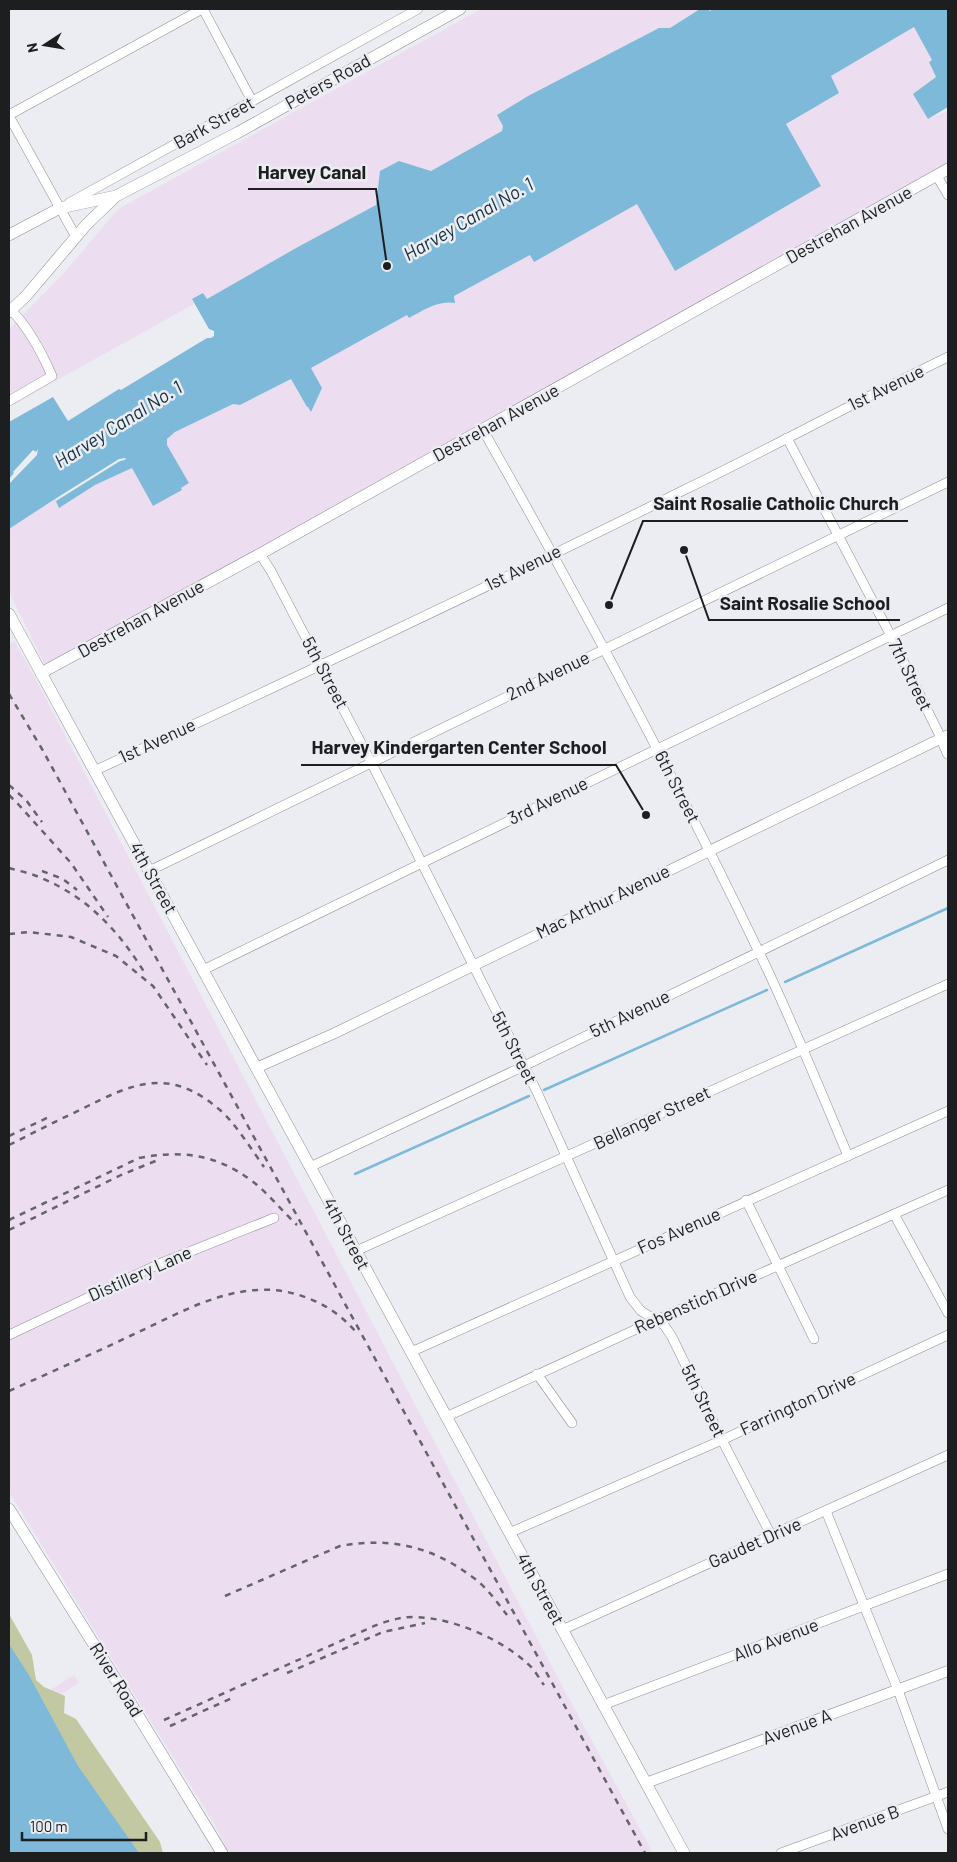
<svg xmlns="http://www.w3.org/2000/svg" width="957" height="1862" font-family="Barlow,sans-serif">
  <rect width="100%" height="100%" fill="#ebedf3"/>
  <!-- industrial -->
  <g fill="#edddf0">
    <polygon points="481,9 700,9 670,28 659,28 528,96 497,115 503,126 502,131 431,171 399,161 376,197 376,205 296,248 207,299 192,299 194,304 9,407 9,329 65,272 118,209"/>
    <polygon points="914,27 932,60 929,62 936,77 928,119 948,111 948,163 248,556 46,667 9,592 9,529 55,499 59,507 95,485 132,468 154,506 182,490 181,488 189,483 167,445 167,439 175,432 233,404 240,405 291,379 307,407 308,406 311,411 311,368 407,315 409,318 438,303 446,301 455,302 454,296 530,255 534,261 637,203 675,271 821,186 785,124 839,93 831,76"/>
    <polygon points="14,641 33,674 559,1680 653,1853 229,1853 213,1822 9,1492 9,644"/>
    <polygon points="74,1675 79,1683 18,1721 9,1716"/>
  </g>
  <!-- green -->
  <polygon fill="#c2c8a1" points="9,1614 32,1655 36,1680 44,1687 65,1696 64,1713 76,1719 160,1842 163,1853 124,1853 9,1662"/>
  <!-- water -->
  <g fill="#7eb9da">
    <path d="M700 9H707L710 11 713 9H948V107L928 119 913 94 936 77 929 62 932 60 914 27 831 76 839 93 786 124 821 186 675 271 637 204 534 262 530 255 454 296 455 303C438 300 424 310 409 318L407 315 311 368 322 388 311 412 308 407H307L291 379 240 405 233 404 175 432 167 439V445L189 483 181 488 182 490 153 506 132 468 95 485 59 508 55 499 9 529V422L53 397 68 421 119 389 121 390 207 338H211L214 336V331L209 329 192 299 203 293 207 299 296 248 376 205 380 171 399 161 431 171 502 131 503 126 497 115 528 96 659 28H670Z"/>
    <polygon points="9,1644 30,1677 78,1766 139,1853 9,1853"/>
  </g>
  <!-- pier -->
  <g fill="#ebedf3">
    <polygon points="38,449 37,455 9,484 9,479 14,473 13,472 33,450 36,452"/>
    <polygon points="126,458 125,460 120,461 56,501 55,499 119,459"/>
  </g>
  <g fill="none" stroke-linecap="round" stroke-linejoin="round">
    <!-- stream -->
    <g stroke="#7eb9da" stroke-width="2.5">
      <polyline points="785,982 948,908"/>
      <polyline points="544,1090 767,990"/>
      <polyline points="355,1174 529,1096"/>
    </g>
    <!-- minor casing -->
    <g stroke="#8d8f95" stroke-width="10">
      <g id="minor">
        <polyline points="203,9 252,101"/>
        <polyline points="9,115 202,9"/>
        <polyline points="9,116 76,237"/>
        <polyline points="937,176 948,195"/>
        <polyline points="69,203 418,9"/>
        <path d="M9 401 52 376C42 353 29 328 11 310"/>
        <path d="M483 430C580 601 673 773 758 950 791 1018 819 1087 848 1156"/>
        <polyline points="787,438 891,636 941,738"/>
        <polyline points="260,554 271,571 371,762 537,1092 630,1297 641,1311 664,1325 672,1337 722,1440 771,1535"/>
        <path d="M94 771C292 679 489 587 684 490 773 447 859 400 948 357"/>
        <polyline points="149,871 948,482"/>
        <polyline points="203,970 422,863 948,608"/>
        <polyline points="310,1167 524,1066 948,860"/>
        <polyline points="746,1200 814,1339"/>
        <polyline points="894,1214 948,1313"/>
        <polyline points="356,1251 948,984"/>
        <polyline points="9,1335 159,1264 274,1218"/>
        <polyline points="411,1352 948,1111"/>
        <polyline points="537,1374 572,1423"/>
        <polyline points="446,1417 656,1320 948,1190"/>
        <polyline points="826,1511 898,1690 948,1829"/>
        <polyline points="509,1533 722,1440 948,1335"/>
        <polyline points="562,1630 948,1455"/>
        <polyline points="603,1705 948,1574"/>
        <polyline points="781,1853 948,1792"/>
      </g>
    </g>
    <!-- tertiary casing -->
    <g stroke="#8d8f95" stroke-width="11">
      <g id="tertiary">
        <polyline points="941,738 948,754"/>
        <polyline points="256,1068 335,1033 948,735"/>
        <polyline points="646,1783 948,1671"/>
      </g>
    </g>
    <!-- secondary casing -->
    <g stroke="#8d8f95" stroke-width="12">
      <g id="secondary">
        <polyline points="9,235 60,208 116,196 237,133 460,9"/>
        <polyline points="9,312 26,296 86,225 115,197"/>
        <polyline points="9,614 684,1853"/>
        <polyline points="41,673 260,554 948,169"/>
        <polyline points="9,1509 128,1699 222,1853"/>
      </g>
    </g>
    <!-- minor -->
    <use href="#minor" stroke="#fff" stroke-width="9"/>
    <!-- tertiary -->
    <use href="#tertiary" stroke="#fff" stroke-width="10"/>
    <!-- secondary -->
    <use href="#secondary" stroke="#fff" stroke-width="11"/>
    <!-- rail -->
    <g stroke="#636568" stroke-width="2.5" stroke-dasharray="6 6" stroke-linecap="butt">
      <polyline points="9,694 42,749 645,1853"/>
      <polyline points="9,785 26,800 42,822"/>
      <polyline points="9,795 18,804 71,863 108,917"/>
      <path d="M9 868C19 871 30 873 39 877 88 897 119 931 146 975"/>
      <polyline points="42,871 63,879 77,890"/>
      <polyline points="9,934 29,932 71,937 116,956 153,986 207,1065"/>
      <polyline points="9,1136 51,1116"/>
      <path d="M9 1145C33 1133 56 1121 80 1110 133 1083 169 1066 220 1110 235 1123 252 1150 264 1167"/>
      <path d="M9 1220 139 1158C182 1150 216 1154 252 1181 268 1193 282 1211 297 1225"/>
      <polyline points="9,1230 121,1175 158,1160"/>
      <path d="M9 1391C49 1373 90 1355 130 1336 187 1310 246 1272 310 1299 328 1306 343 1317 356 1332"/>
      <path d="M225 1596 340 1546C389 1537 431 1546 471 1576 486 1586 496 1601 507 1615"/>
      <polyline points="287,1673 383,1632 425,1623"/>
      <path d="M164 1720 372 1627C381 1623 391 1620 401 1618 441 1612 499 1637 528 1664 534 1669 539 1678 544 1685"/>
      <polyline points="170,1726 232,1698"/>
    </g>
  </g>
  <g text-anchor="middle" stroke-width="5" stroke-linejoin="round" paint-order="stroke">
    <!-- street labels -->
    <g font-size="18" fill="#1d1e20" stroke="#ebedf3">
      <text transform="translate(328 82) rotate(-29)" y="6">Peters Road</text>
      <text transform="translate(214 123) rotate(-29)" y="6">Bark Street</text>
      <text transform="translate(849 225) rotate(-29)" y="6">Destrehan Avenue</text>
      <text transform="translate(886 388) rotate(-26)" y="6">1st Avenue</text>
      <text transform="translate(496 423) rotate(-29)" y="6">Destrehan Avenue</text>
      <text transform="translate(523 568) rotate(-26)" y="6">1st Avenue</text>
      <text transform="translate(141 619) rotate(-29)" y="6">Destrehan Avenue</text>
      <text transform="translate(325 673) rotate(62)" y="6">5th Street</text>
      <text transform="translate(910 675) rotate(64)" y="6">7th Street</text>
      <text transform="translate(548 676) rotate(-26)" y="6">2nd Avenue</text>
      <text transform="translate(157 741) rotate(-25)" y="6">1st Avenue</text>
      <text transform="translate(677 787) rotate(63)" y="6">6th Street</text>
      <text transform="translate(548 801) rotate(-26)" y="6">3rd Avenue</text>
      <text transform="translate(153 878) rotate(61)" y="6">4th Street</text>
      <text transform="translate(603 902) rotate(-26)" y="6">Mac Arthur Avenue</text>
      <text transform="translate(630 1014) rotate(-26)" y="6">5th Avenue</text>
      <text transform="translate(514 1048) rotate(63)" y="6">5th Street</text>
      <text transform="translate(652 1118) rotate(-25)" y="6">Bellanger Street</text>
      <text transform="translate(679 1231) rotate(-24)" y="6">Fos Avenue</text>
      <text transform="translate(346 1234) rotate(62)" y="6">4th Street</text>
      <text transform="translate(140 1274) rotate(-24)" y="6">Distillery Lane</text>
      <text transform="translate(696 1302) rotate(-24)" y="6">Rebenstich Drive</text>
      <text transform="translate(703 1401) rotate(64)" y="6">5th Street</text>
      <text transform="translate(798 1404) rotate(-25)" y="6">Farrington Drive</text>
      <text transform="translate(755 1543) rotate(-24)" y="6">Gaudet Drive</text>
      <text transform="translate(540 1589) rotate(61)" y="6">4th Street</text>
      <text transform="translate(776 1640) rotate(-21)" y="6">Allo Avenue</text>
      <text transform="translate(116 1680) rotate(58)" y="6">River Road</text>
      <text transform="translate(797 1727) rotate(-20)" y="6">Avenue A</text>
      <text transform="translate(865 1823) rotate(-20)" y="6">Avenue B</text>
    </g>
    <!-- water labels -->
    <g font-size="19" font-style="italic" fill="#132f3d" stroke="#ebedf3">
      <text transform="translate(468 219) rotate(-30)" y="7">Harvey Canal No. 1</text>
      <text transform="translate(118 424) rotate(-32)" y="7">Harvey Canal No. 1</text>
    </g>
  </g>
  <!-- callouts -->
  <path fill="none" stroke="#1d1e20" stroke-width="2" d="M387 266L376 189H248M609 605L643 521H908M684 550L709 620H900M646 815L616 765H301"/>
  <g fill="#1d1e20" stroke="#ebedf3" stroke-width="2">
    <circle cx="387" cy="266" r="5"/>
    <circle cx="609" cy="605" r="5"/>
    <circle cx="684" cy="550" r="5"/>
    <circle cx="646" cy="815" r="5"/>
  </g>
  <g font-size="19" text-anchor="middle" font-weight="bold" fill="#1d1e20" stroke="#ebedf3" stroke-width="5" stroke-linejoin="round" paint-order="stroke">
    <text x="312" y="179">Harvey Canal</text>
    <text x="776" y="510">Saint Rosalie Catholic Church</text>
    <text x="805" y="610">Saint Rosalie School</text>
    <text x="459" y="754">Harvey Kindergarten Center School</text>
  </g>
  <!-- border -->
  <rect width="957" height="1862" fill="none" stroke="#1d1e20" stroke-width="20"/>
  <!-- north arrow -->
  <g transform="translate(45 45) rotate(258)" stroke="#ebedf3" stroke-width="4" paint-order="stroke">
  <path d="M0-4L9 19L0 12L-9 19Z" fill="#1d1e20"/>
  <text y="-8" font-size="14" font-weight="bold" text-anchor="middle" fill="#1d1e20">N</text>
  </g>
  <!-- scale -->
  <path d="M22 1832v8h124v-8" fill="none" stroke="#1d1e20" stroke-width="2.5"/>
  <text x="30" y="1832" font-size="15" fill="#1d1e20" stroke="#ebedf3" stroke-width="4" paint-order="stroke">100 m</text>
</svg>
